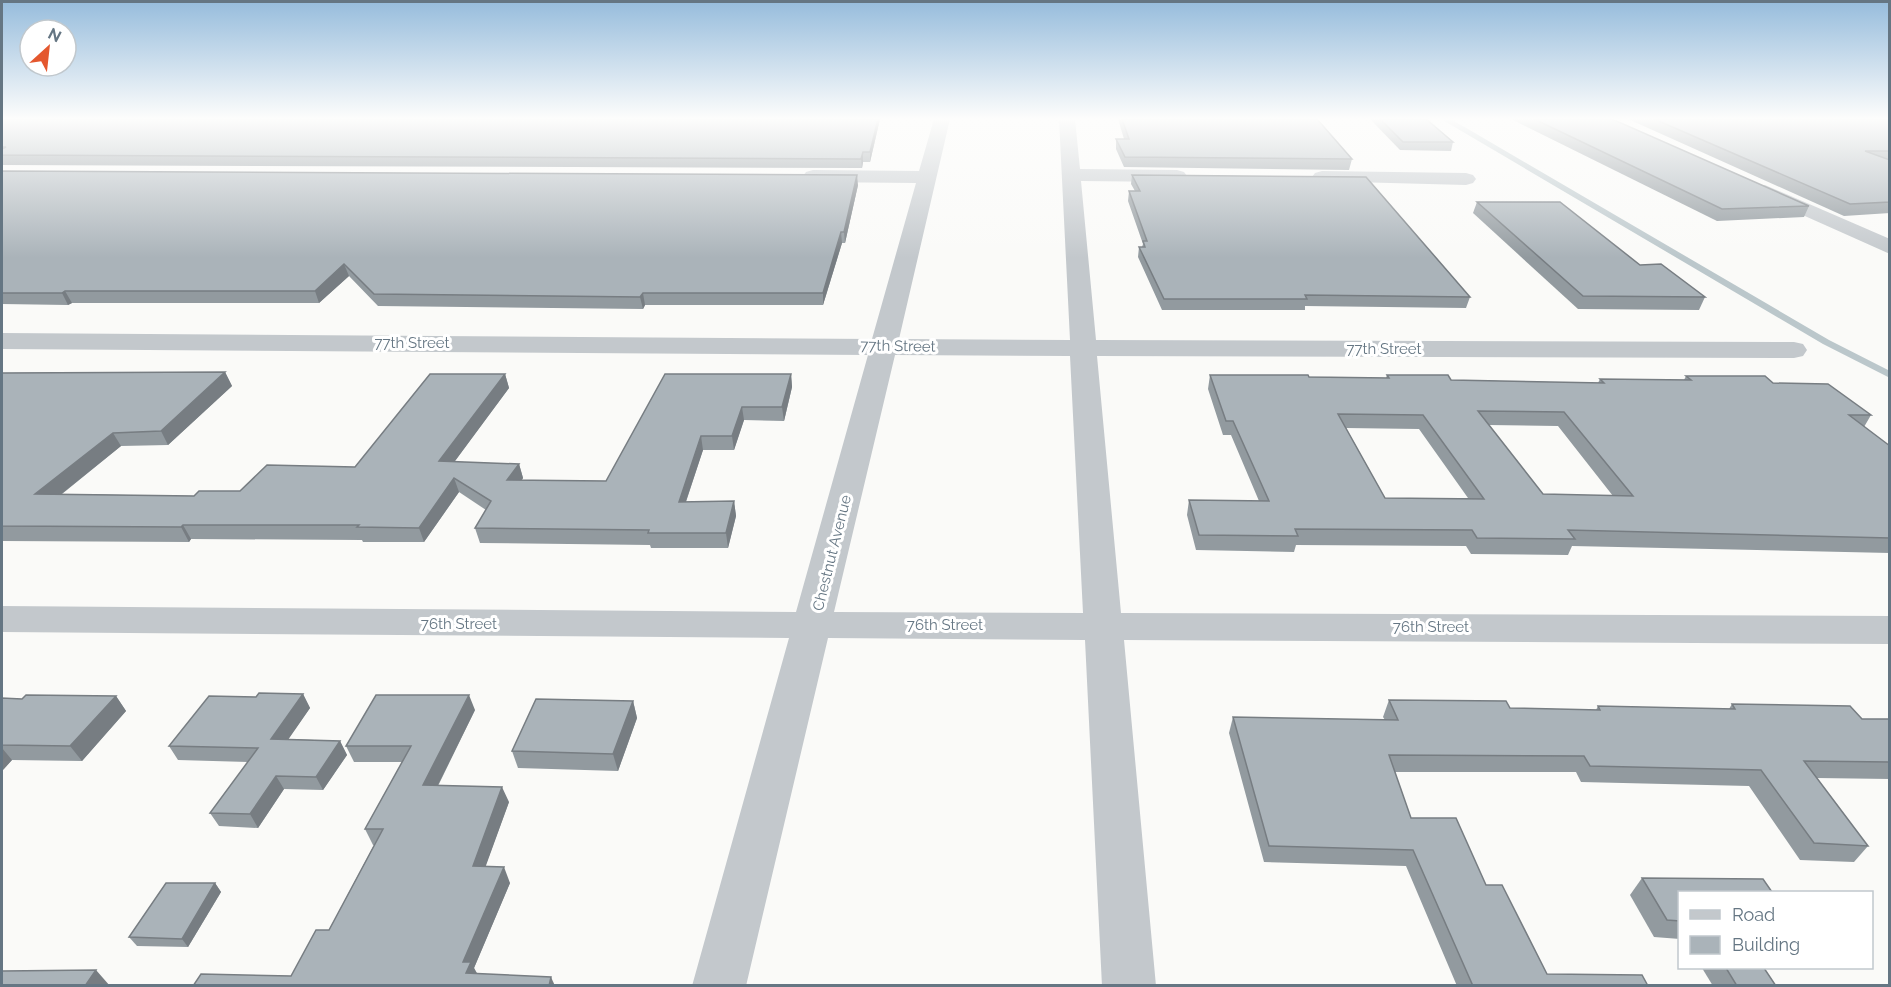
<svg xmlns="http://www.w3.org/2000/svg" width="1891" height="987" font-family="Raleway,sans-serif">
  <rect width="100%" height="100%" fill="#fafaf8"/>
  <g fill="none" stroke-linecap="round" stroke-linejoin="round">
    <!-- stream -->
    <polygon fill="#bbc7cb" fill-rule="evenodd" points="1441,119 1450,119 1468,129 1829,340 1890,371 1890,378 1823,344"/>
    <!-- minor -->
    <g fill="#c3c8cc" fill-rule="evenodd">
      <path d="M934 119H950L899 339 1070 340 1059 119H1075L1080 169 1177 170 1184 172 1187 176 1184 180 1177 182 1081 181 1096 340 1794 342 1803 344 1807 350 1803 356 1794 358 1097 356 1121 613 1890 616V644L1124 640 1156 986H1102L1085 640 828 638 746 986H692L789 638 2 632V606L796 612 868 355 2 349V333L872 339 916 183 813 182 806 180 803 176 806 172 813 170 919 171ZM895 355 1070 356 1083 613 834 612Z"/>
      <polygon points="1322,171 1466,173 1473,175 1476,179 1473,183 1466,185 1315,181 1312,177 1315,173"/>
      <polygon points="1765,185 1890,239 1890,254 1758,195 1755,191 1758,187"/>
    </g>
  </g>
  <!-- wall -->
  <g fill="#929a9f" fill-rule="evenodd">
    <polygon points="2,119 880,119 870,162 863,162 862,168 2,165"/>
    <polygon points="1118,119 1317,119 1352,159 1349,170 1124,167 1116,149 1116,139 1124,139"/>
    <polygon points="1370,119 1426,119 1453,142 1451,151 1400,150"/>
    <polygon points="1511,119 1612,119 1809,206 1804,217 1717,221"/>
    <polygon points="1628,119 1890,119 1890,213 1844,216"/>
    <polygon points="2,171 858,185 845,243 842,243 823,305 645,305 643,309 378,306 349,276 319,303 72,303 68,305 2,304"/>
    <polygon points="1132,175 1470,297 1466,308 1305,306 1305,310 1162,310 1138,257 1139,247 1142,247 1143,244 1128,201 1129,191 1135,191 1131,184"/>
    <polygon points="1477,202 1640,265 1705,297 1699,310 1578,309 1473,213"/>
    <polygon points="225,372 232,386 168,445 121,446 62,494 194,496 240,491 355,467 505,374 509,388 454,462 519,464 523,478 522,480 606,481 791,374 792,387 784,421 744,420 734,450 703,450 686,502 734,501 736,516 728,548 651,548 650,545 480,543 475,528 486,510 459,492 424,542 363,542 362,540 191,539 189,542 2,541 2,373"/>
    <path d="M1210 375 1386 378 1387 375 1451 380 1598 383 1600 379 1684 380 1686 376 1773 383 1871 415 1864 427 1890 446V553L1572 546 1568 555 1471 554 1466 546 1296 545 1294 552 1196 550 1187 515 1189 500 1259 501 1231 435H1223L1208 389ZM1489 425 1558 426 1613 496 1543 494ZM1346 428 1419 429 1468 498H1385Z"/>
    <polygon points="303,694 310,708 288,739 340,741 347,755 323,790 284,789 258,828 219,826 210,813 248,762 178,760 169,746 256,697"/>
    <polygon points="116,696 126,711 82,761 12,760 2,771 2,698 22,699"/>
    <polygon points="1389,700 1510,708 1596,710 1598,706 1729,709 1732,704 1862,719 1890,719 1890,779 1817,778 1868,846 1854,862 1800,860 1749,786 1581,782 1576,772 1395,772 1411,818 1486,885 1547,974 1648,986 1457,986 1406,866 1264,862 1229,733 1233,717 1385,720 1383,717"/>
    <polygon points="633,701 637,718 618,771 518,768 512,751"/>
    <polygon points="475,710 438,786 509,802 485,867 510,883 474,968 477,973 291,976 329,930 374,845 373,845 365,829 402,762 354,762 346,746"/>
    <polygon points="1642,878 1680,892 1680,939 1654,937 1630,895"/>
    <polygon points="215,883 221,892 188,947 137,946 129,937"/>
    <polygon points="1702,968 1764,968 1776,986 1713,986"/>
  </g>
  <!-- shaded-wall -->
  <g fill="#777d82">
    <polygon points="878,119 880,119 870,162 870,152"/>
    <polygon points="863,152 863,162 862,168 861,159"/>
    <polygon points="857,175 858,185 845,243 844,232"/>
    <polygon points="841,232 842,243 823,305 823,293"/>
    <polygon points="344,264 349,276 319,303 315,291"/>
    <polygon points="65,291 72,303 68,305 62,293"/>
    <polygon points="643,293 645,305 643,309 640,297"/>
    <polygon points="225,372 232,386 168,445 161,431"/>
    <polygon points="505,374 509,388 444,476 439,461"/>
    <polygon points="791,374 792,387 784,421 782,407"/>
    <polygon points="742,407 744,420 734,450 732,436"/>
    <polygon points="113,433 121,446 44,508 35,494"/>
    <polygon points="701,436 703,450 681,516 679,502"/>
    <polygon points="519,464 523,478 511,495 507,480"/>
    <polygon points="454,478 459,492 424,542 419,528"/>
    <polygon points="734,501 736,516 728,548 726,533"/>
    <polygon points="183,525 191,539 189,542 181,527"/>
    <polygon points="303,694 310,708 279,753 271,739"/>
    <polygon points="469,695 475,710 430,801 423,785"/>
    <polygon points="116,696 126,711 82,761 70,746"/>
    <polygon points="633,701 637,718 618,771 613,754"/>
    <polygon points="340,741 347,755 323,790 316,777"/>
    <polygon points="2,748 12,760 2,771"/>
    <polygon points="276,776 284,789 258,828 250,814"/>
    <polygon points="502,787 509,802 480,882 473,866"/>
    <polygon points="504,867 510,883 474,968 479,978 466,973 463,962"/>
    <polygon points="215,883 221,892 188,947 182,939"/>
    <polygon points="96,970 110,986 85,986"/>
    <polygon points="551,977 555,986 549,986"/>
  </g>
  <!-- building -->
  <g fill="#aab3b9" stroke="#777d82" stroke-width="1.5" fill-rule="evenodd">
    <polygon points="2,119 878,119 870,152 863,152 861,159 2,155 2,149 6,147 2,147"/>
    <polygon points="1122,119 1317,119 1352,159 1125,157 1116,139 1129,139"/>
    <polygon points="1380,119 1426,119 1453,142 1403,142"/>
    <polygon points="1534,119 1612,119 1809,206 1722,209"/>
    <polygon points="1654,119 1890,119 1890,151 1865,151 1890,160 1890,202 1850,204"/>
    <polygon points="2,171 857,175 844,232 841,232 823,293 643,293 640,297 374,294 344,264 315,291 65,291 62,293 2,293"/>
    <polygon points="1132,175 1366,177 1470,297 1305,295 1307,299 1164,299 1139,247 1145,247 1143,241 1147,241 1129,191 1140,191"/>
    <polygon points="1477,202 1560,202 1640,265 1661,264 1705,297 1583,296"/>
    <polygon points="225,372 161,431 113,433 35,494 194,496 199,491 240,491 267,465 355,467 430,374 505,374 439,461 519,464 507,480 606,481 665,374 791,374 782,407 742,407 732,436 701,436 679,502 734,501 726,533 648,533 649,530 475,528 491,501 454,478 419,528 357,527 359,525 183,525 181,527 2,526 2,373"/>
    <path d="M1210 375H1308L1309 377 1389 378 1387 375H1448L1451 380 1604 383 1600 379 1691 380 1686 376H1765L1773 383 1828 384 1871 415H1849L1890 446V538L1568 530 1575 539 1477 538 1472 530 1295 529 1298 536 1199 535 1189 500 1269 501 1233 421H1226ZM1478 411 1564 412 1633 496 1543 494ZM1338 414 1423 415 1484 499 1385 498Z"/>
    <polygon points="259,693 303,694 271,739 340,741 316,777 276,776 250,814 210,813 258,748 169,746 209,696 256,697"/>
    <polygon points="26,695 116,696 70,746 2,745 2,698 22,699"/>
    <polygon points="376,695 469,695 423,785 502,787 473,866 504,867 463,962 471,962 466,973 551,977 549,986 193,986 201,974 291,976 316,930 329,930 383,829 365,829 411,746 346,746"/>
    <polygon points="536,699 633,701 613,754 512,751"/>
    <polygon points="1389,700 1506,701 1510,708 1600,710 1598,706 1735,709 1732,704 1850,706 1862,719 1890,719 1890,762 1804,761 1868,846 1814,843 1761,770 1590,766 1584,756 1389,755 1411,818 1456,818 1486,885 1502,885 1547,974 1642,975 1648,986 1473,986 1413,850 1269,846 1233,717 1398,720"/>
    <polygon points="1642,878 1763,879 1772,892 1680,892 1680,921 1667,920"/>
    <polygon points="166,883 215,883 182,939 129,937"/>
    <polygon points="1726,968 1764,968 1776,986 1737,986"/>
    <polygon points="96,970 85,986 2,986 2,971"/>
  </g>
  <!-- sky -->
  <linearGradient id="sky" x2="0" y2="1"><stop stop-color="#96bcdc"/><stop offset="0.46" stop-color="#fdfdfc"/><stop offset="1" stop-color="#fdfdfc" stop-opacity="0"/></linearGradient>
  <rect width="1891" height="258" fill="url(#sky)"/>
  <g text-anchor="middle" stroke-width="6" stroke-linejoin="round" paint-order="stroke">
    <!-- street labels -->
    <g font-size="15" fill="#657683" stroke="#fff">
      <text x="412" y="348">77th Street</text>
      <text transform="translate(898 346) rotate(1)" y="5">77th Street</text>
      <text x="1384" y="354">77th Street</text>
      <text transform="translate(832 553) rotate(-76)" y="5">Chestnut Avenue</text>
      <text x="459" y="629">76th Street</text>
      <text x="945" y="630">76th Street</text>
      <text x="1431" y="632">76th Street</text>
    </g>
  </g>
  <!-- border -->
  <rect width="1891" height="987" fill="none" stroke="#657683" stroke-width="6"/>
  <!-- legend -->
  <rect x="1678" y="891" width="195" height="78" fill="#ffffff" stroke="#c1c8cd" stroke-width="1.5"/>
  <rect x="1690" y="910" width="30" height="9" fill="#c3c8cc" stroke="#c1c8cd" stroke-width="1.5"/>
  <text x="1732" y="921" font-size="18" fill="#657683">Road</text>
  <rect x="1690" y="936" width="30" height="18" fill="#aab3b9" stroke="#c1c8cd" stroke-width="1.5"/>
  <text x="1732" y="951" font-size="18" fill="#657683">Building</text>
  <!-- north arrow -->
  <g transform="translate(48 48) rotate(27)"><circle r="28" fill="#ffffff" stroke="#c1c8cd" stroke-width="1.5"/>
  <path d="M0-4.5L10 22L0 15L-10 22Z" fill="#e4572e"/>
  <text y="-9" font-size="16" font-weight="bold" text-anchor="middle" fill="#657683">N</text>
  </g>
</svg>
